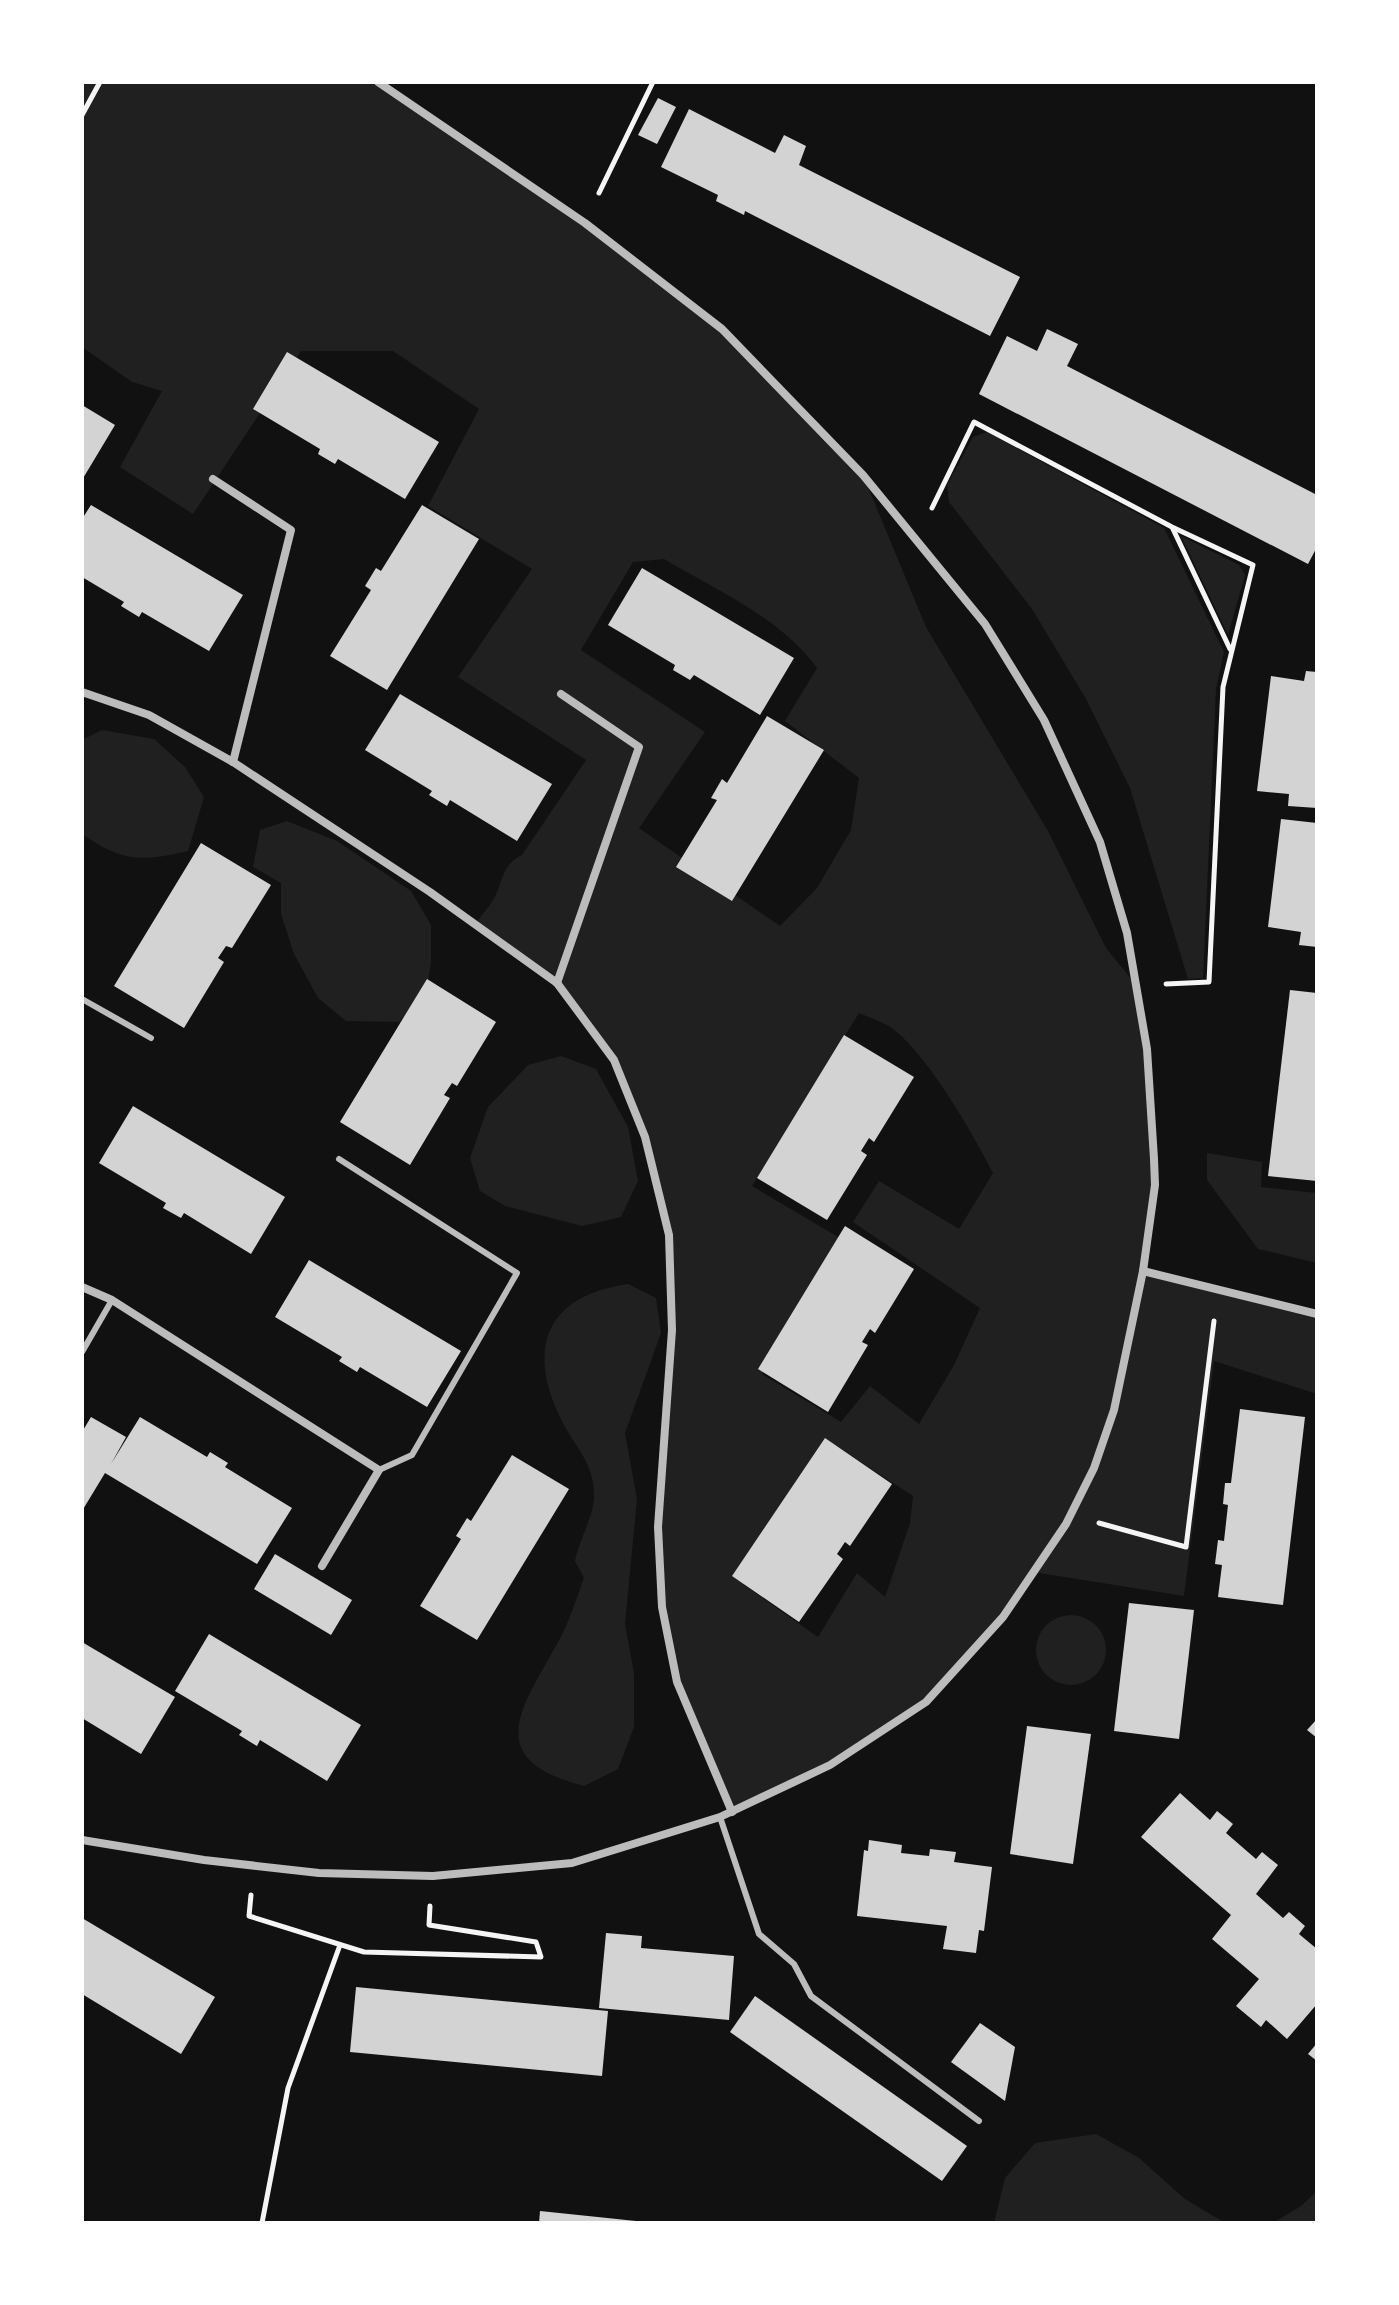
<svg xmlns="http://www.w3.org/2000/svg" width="1399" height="2305" font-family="'Roboto Condensed',sans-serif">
  <rect width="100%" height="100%" fill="#111"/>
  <!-- green -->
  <g fill="#202020" fill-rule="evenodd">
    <path d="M82 82H378L585 223 722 329 863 475 926 627 1048 831 1106 948 1137 986 1147 1049 1155 1185 1143 1271 1317 1314V1394L1214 1361 1184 1596 1033 1572 1003 1617 926 1702 830 1765 732 1812C704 1745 670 1679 662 1606 652 1516 667 1424 672 1334 678 1212 641 1078 558 985 537 961 501 943 475 925 482 914 493 903 497 892 504 875 504 864 522 855L586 760 458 677 532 569 428 506 479 409 393 351H301L193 514 120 467 162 391 132 382 82 347ZM664 559C716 590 781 618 817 668L785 721 859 778 851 830 817 888 780 926 639 828 705 732 581 650 633 562ZM859 1013C870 1018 884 1022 893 1029 929 1057 972 1132 993 1173L959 1229 879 1181 853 1222 980 1308 954 1365 919 1424 870 1386 841 1422 762 1374 855 1247 752 1186ZM836 1446 913 1496 910 1523 885 1597 857 1573 818 1637 744 1585Z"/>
    <polygon points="987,432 1164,528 1224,652 1216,689 1203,978 1188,979 1130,788 1086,699 1032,609 949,502 947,485 973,437"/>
    <polygon points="1181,536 1239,565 1245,575 1228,635"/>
    <path d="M102 730 154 739 185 767 204 797 188 851C141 862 122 862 82 834V740Z"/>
    <polygon points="287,821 337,841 411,891 431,925 431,962 426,995 399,1022 346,1021 318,998 294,954 281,914 281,883 253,867 260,830"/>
    <polygon points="561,1056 596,1069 628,1127 638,1181 621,1217 582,1226 505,1206 480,1191 470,1158 488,1107 528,1065"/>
    <polygon points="1207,1153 1262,1162 1261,1187 1317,1193 1317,1263 1258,1249 1207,1180"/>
    <path d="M628 1284 656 1298 661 1333 625 1433 637 1499 625 1624 634 1673V1727L618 1769 584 1786C480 1759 522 1708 558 1642 569 1623 576 1599 584 1578L575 1561C579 1540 594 1516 594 1496 595 1466 577 1449 564 1425 525 1352 543 1296 628 1284Z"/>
    <circle cx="1071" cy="1650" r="35"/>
    <polygon points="1096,2134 1139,2158 1185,2199 1225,2223 994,2223 1005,2178 1035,2143"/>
    <polygon points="1317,2191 1317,2223 1273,2223 1301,2206"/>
  </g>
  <!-- building -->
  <g fill="#d3d3d3">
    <polygon points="658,98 676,107 657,144 638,135"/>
    <polygon points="689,109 775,153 784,135 806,146 799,165 1020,277 990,336 745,211 744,215 716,201 718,195 661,167"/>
    <polygon points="1047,329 1078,344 1067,366 1317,495 1317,547 1308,564 979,394 1007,336 1037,351"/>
    <polygon points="287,352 439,442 405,499 338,459 335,464 318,454 320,449 253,409"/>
    <polygon points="82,405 115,425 82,480"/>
    <polygon points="91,505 243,595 209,651 142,612 139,617 121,606 124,602 82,577 82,519"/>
    <polygon points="422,505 479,539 387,690 330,656 371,590 365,586 376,568 381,571"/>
    <polygon points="642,568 794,658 760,715 694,675 690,680 673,670 675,665 608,625"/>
    <polygon points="1306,671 1317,672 1317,808 1288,806 1289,794 1257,791 1271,676 1304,681"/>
    <polygon points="400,694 552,784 517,841 450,800 447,806 429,795 432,791 365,750"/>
    <polygon points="767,716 824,750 732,901 676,867 717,800 711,798 722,779 727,783"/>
    <polygon points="1281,819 1317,823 1317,947 1299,945 1301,932 1268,927"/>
    <polygon points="201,843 271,885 232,948 226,946 218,958 224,962 184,1028 114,986"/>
    <polygon points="427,979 496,1022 457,1086 452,1083 444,1095 450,1098 410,1165 340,1122"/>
    <polygon points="1290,990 1317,993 1317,1181 1268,1176"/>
    <polygon points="844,1035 914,1077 874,1142 869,1138 861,1151 867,1155 827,1220 757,1178"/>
    <polygon points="133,1106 285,1197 251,1254 184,1213 181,1218 163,1208 166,1203 99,1163"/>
    <polygon points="845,1226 914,1269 875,1333 870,1329 862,1342 868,1345 828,1412 758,1369"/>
    <polygon points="309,1260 461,1351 427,1407 360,1367 357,1372 339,1361 342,1357 275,1317"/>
    <polygon points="1240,1409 1305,1417 1283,1605 1218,1597 1222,1565 1215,1564 1218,1540 1224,1541 1228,1505 1223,1504 1225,1483 1231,1483"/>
    <polygon points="91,1417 126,1437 111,1464 140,1417 207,1457 210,1452 228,1463 225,1467 292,1508 257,1564 105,1473 82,1511 82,1432"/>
    <polygon points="825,1438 892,1484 850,1546 845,1542 837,1554 843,1559 799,1622 732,1576"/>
    <polygon points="512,1455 569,1489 477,1640 420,1606 461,1539 456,1536 467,1518 471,1521"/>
    <polygon points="275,1554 352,1600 331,1635 254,1589"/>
    <polygon points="1129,1603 1194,1610 1179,1739 1114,1731"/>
    <polygon points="209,1634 361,1725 327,1781 260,1740 257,1746 239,1735 242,1731 175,1691"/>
    <polygon points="82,1642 175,1697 141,1754 82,1718"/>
    <polygon points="1317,1719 1317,1738 1307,1730"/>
    <polygon points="1027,1726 1091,1734 1073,1864 1010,1854"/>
    <polygon points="1180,1793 1210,1820 1217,1811 1233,1824 1226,1833 1256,1859 1262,1852 1278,1865 1256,1894 1283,1918 1289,1912 1305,1926 1299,1934 1317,1949 1317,2004 1287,2039 1266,2020 1261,2027 1236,2006 1259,1979 1212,1939 1231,1915 1141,1837"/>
    <polygon points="869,1840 902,1845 901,1853 929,1856 930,1849 956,1852 954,1862 992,1867 984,1931 979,1930 976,1953 943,1949 947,1926 857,1916 864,1850 868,1851"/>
    <polygon points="82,1918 215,1997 181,2054 82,1994"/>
    <polygon points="606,1933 642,1936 641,1948 734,1956 729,2020 599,2008"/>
    <polygon points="356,1987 608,2011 602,2076 350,2052"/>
    <polygon points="755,1996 967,2146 942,2181 730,2032"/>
    <polygon points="980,2023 1015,2047 1005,2101 951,2062"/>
    <polygon points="1317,2043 1317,2061 1308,2054"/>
    <polygon points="540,2211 636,2221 636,2223 539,2223"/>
  </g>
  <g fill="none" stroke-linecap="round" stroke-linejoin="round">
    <!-- path -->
    <g stroke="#f5f5f5" stroke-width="5">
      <polyline points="82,115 100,82"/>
      <polyline points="599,193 653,82"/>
      <polyline points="932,508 974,422 1172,527 1253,565 1223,687 1209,982 1166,984"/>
      <polyline points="1173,529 1230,649"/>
      <polyline points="1099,1523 1186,1547 1214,1321"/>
      <polyline points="251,1895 249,1916 364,1952 541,1957 536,1942 429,1925 430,1906"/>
      <polyline points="262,2223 288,2088 340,1945"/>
    </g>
    <!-- service -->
    <g stroke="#bcbcbc" stroke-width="6">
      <polyline points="82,999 151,1038"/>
      <polyline points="339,1159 517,1273 412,1455 379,1470"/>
      <polyline points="82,1352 112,1300"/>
      <polyline points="720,1817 759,1934 794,1964 811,1996 979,2121"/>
    </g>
    <!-- minor -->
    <g stroke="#bcbcbc" stroke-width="8">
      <polyline points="213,479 291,530 233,762"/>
      <polyline points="82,692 149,715 233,762 430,892 557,983 614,1060 645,1137 669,1235 672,1330 658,1527 662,1607 677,1682 732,1812"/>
      <polyline points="557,983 639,747 561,694"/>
      <polyline points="1143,1271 1317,1314"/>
      <polyline points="82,1287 112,1300 379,1470 322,1566"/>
      <polyline points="82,1840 204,1860 319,1873 433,1876 572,1863 720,1817 830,1765 926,1702 1003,1617 1066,1524 1094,1468 1114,1410 1143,1271 1155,1185 1154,1159 1147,1049 1127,933 1100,842 1044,720 985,624 863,475 722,329 585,223 378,82"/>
    </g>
  </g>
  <!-- border -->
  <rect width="1399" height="2305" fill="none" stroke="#ffffff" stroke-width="168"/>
</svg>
